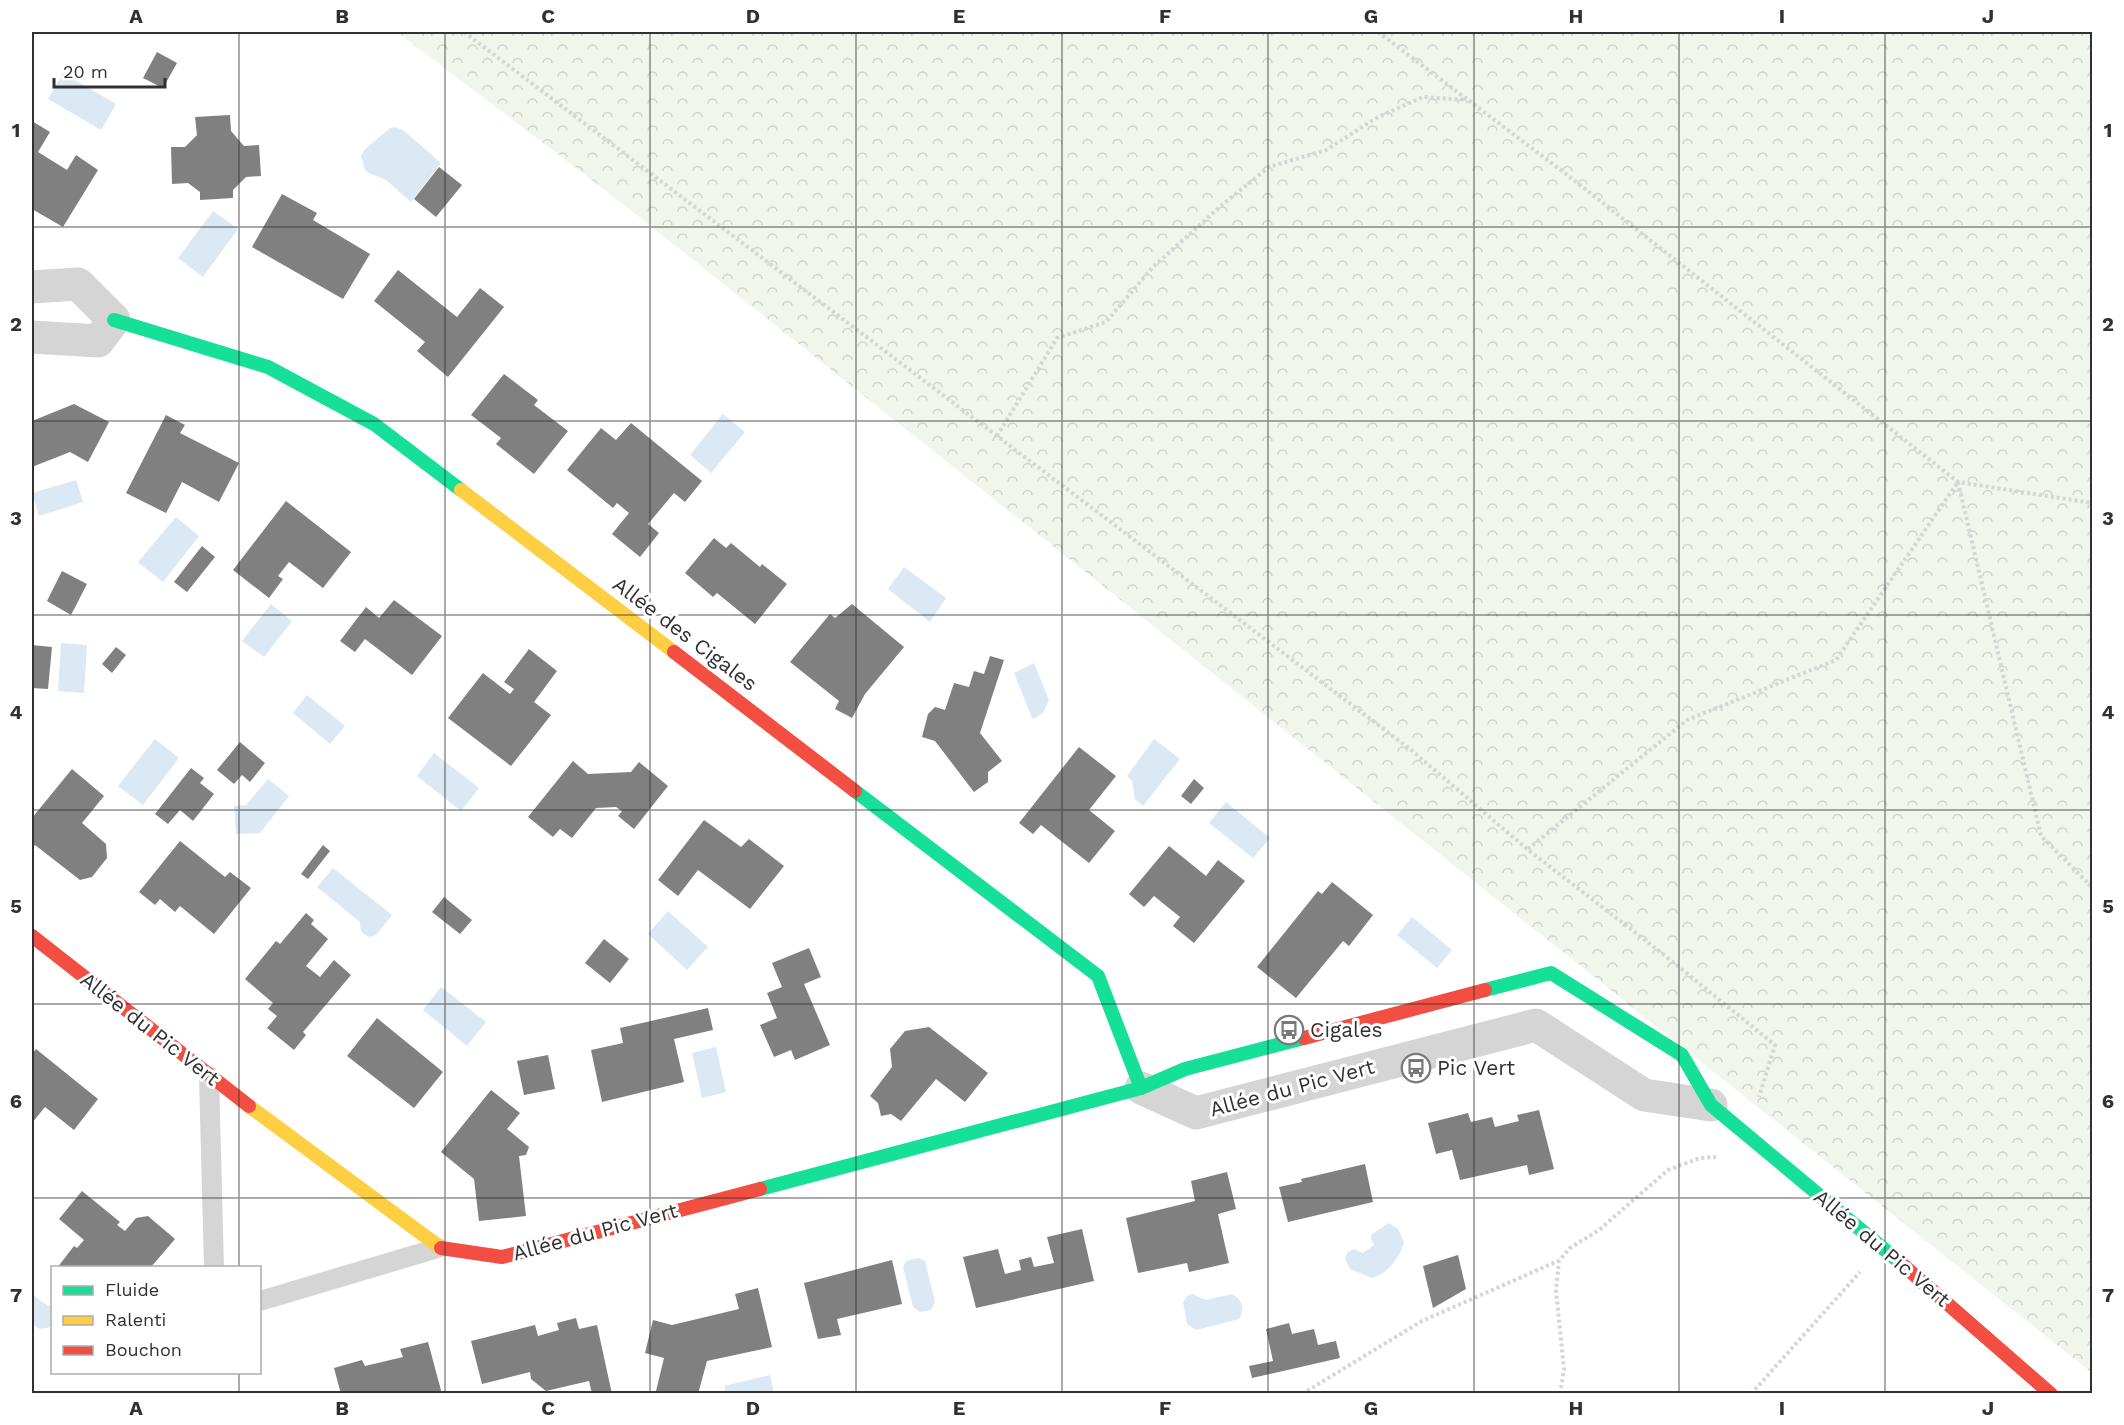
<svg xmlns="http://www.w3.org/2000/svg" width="2124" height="1425" font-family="'Work Sans',sans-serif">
  <defs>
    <pattern id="forest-crowns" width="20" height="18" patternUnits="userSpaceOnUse" patternTransform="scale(1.5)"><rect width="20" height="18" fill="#f1f6ed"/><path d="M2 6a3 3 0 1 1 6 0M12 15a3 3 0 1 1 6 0" fill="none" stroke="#cfd3cc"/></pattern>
  </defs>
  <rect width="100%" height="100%" fill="#fff"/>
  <!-- forest -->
  <polygon fill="url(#forest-crowns)" points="397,32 2092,32 2092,1373 609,193"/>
  <!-- water -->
  <g fill="#dae9f4">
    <polygon points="63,73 116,104 101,130 48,99"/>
    <polygon points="395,127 403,130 441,163 411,202 386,180 369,173 365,170 361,156 364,150 390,128"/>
    <polygon points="213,211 238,229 203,277 178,258"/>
    <polygon points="723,414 745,432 711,473 690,455"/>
    <polygon points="76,480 83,502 39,516 32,493"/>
    <polygon points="176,517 199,536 163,582 138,562"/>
    <polygon points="904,567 946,598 930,622 888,589"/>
    <polygon points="271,604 292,621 264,657 242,641"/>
    <polygon points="61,643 87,645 84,693 58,691"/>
    <polygon points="1034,663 1049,700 1043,713 1034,719 1032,718 1014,673"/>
    <polygon points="307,695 345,726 330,744 293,713"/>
    <polygon points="155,739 179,758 143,805 118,786"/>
    <polygon points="1154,739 1180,759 1143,806 1135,799 1132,781 1127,776"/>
    <polygon points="434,753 479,788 461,811 417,776"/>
    <polygon points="268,779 289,796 260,833 236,834 234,806 246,805"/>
    <polygon points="1226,802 1270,838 1253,858 1209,823"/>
    <path d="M333 868 392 915 376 935 371 937C362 935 360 931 360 922L317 887Z"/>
    <polygon points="668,911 708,947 687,970 648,934"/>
    <polygon points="1412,917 1452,950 1437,968 1397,935"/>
    <polygon points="441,987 486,1022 467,1046 423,1010"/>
    <polygon points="716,1047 726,1092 702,1098 692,1053"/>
    <path d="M1389 1223 1398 1229 1404 1242C1401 1256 1387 1275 1372 1278L1350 1269 1345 1259 1348 1252 1354 1249 1363 1253 1374 1245 1371 1239 1372 1234Z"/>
    <polygon points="919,1258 925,1261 935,1302 931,1310 920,1312 913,1307 903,1267 906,1261"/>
    <polygon points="32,1294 48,1306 52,1305 52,1327 40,1329 32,1324"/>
    <path d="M1193 1294 1206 1300 1232 1294C1243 1300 1245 1308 1239 1319L1196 1330 1187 1324 1183 1302 1187 1296Z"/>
    <polygon points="770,1375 774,1393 726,1393 724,1386"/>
  </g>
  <!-- building -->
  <g fill="#808080">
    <polygon points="157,52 177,63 163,88 143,78"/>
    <polygon points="230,115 231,131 244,146 259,145 261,176 246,177 233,190 233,198 200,200 200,192 188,183 172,184 171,147 185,147 197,135 195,117"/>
    <polygon points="32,121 50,132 38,152 67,170 76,155 98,170 63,227 32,209"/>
    <polygon points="439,167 462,185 436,217 414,199"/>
    <polygon points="282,194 317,213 313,220 370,254 343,299 252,247"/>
    <polygon points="398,270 457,317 480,288 504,307 448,377 417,351 425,342 374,301"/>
    <polygon points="504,374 538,400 534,405 568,431 534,474 496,444 501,438 471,415"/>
    <polygon points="74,404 109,422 88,462 70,452 32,467 32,421"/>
    <polygon points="166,415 185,425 180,433 239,463 219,502 182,482 166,513 126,493"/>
    <polygon points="631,423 702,481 685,502 674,493 648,524 659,533 640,557 612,534 629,513 617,503 613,508 567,470 601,428 616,440"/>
    <polygon points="286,501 351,552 323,588 289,562 278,576 283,579 269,598 233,570"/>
    <polygon points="714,538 726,548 731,543 760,567 762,564 787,584 755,624 717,593 713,597 685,573"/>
    <polygon points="202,546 215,557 187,592 174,582"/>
    <polygon points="62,571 87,584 71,615 47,601"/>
    <polygon points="394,600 442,636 412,675 365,639 355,652 340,641 366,607 379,618"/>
    <polygon points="852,604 904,647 865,694 852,718 835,709 839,701 790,662 830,614 835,618"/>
    <polygon points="32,645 52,647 48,689 32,688"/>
    <polygon points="116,647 126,655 112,673 102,664"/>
    <polygon points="529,649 557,671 534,702 551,715 511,766 448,718 483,673 510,694 514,689 504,682"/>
    <polygon points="990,656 1004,660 980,733 1002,761 988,772 988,782 974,792 935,741 922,737 928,714 935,707 945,710 954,683 969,687 974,671 984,674"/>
    <polygon points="240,742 265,763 250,782 242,775 234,784 217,770"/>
    <polygon points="1079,747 1116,776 1089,810 1115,831 1089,863 1041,825 1033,834 1019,823"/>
    <polygon points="573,761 588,774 631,772 639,762 668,786 634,829 618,816 622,811 616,807 596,808 572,838 560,829 553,837 528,817"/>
    <polygon points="191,768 204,778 200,783 214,794 193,821 180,810 168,824 155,814"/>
    <polygon points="72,769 104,796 82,823 106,844 107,858 92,877 80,880 35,845 33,847 32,846 32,818"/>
    <polygon points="1194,779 1204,788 1191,804 1181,796"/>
    <polygon points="704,820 741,847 749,839 784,866 750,909 698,870 678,896 658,880"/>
    <polygon points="180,841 225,877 230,872 251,888 214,934 180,906 175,912 160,899 155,905 139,892"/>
    <polygon points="323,845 330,851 308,879 301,874"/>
    <polygon points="1169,846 1206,876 1218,860 1245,881 1194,943 1173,926 1180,917 1154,896 1144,907 1129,894"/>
    <polygon points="1332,882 1373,915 1349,946 1343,941 1296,998 1257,967 1318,891 1322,894"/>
    <polygon points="444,897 472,920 460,934 432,912"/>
    <polygon points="306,913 314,920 311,924 328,939 306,966 320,977 334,960 351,975 303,1032 306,1035 294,1050 267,1028 277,1016 268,1009 273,1003 245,979 276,941 280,944"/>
    <polygon points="604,939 629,959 610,983 585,963"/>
    <polygon points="809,948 821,977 804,984 830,1045 795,1060 791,1050 774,1057 760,1025 777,1018 767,993 782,987 772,963"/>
    <polygon points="708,1008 713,1030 674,1039 684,1082 602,1102 591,1050 623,1043 620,1028"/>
    <polygon points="377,1018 443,1072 414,1108 347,1056"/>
    <polygon points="929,1027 988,1073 965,1102 936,1079 901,1121 891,1114 881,1116 878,1103 870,1096 892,1067 890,1049 905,1031"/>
    <polygon points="36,1049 98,1099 74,1130 45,1107 32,1123 32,1054"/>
    <polygon points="548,1055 555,1089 524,1095 517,1061"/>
    <polygon points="491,1090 520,1113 507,1129 529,1147 526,1155 519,1156 526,1216 479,1221 474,1179 441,1152"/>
    <polygon points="1539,1110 1554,1169 1529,1175 1527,1165 1460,1180 1452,1150 1436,1154 1428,1123 1468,1113 1471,1122 1492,1117 1495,1127 1519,1121 1517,1115"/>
    <polygon points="1365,1164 1373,1202 1288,1222 1279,1187 1302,1182 1301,1179"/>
    <polygon points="1227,1172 1236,1209 1218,1214 1229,1263 1189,1272 1187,1263 1138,1273 1126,1218 1195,1201 1191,1181"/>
    <polygon points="82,1191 120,1222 117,1225 125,1231 136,1218 148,1216 175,1239 151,1267 57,1268 74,1246 77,1248 84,1240 59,1219"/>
    <polygon points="1082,1229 1094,1281 976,1308 963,1257 998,1249 1005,1274 1021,1270 1019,1260 1031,1257 1034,1267 1054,1263 1047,1237"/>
    <polygon points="1458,1255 1466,1289 1433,1308 1423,1266"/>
    <polygon points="892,1260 902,1304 837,1319 841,1335 818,1339 804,1283"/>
    <polygon points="758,1288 772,1347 707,1361 698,1394 667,1394 656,1391 664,1358 645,1353 653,1320 672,1325 739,1309 735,1294"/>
    <polygon points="576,1318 579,1329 597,1325 612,1394 592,1394 589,1381 546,1391 531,1379 530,1372 482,1384 471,1341 535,1325 538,1336 559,1330 557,1323"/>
    <polygon points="1289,1323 1292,1334 1314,1329 1318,1345 1336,1341 1340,1358 1252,1378 1249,1366 1273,1361 1266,1329"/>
    <polygon points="428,1342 442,1394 341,1394 334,1368 362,1360 365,1366 403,1357 400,1349"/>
  </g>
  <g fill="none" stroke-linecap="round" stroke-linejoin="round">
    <!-- path -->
    <g stroke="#d5d5d5" stroke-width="4" stroke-dasharray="3 3" stroke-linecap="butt">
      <polyline points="464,32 1410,749 1527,849 1663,954 1775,1045 1759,1097"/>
      <polyline points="1378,32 1566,174 1958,482 2092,503"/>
      <polyline points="997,436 1057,338 1106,322 1152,268 1222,205 1269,167 1326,150 1378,117 1423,97 1466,100"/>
      <polyline points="1958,482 2041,836 2092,887"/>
      <polyline points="1528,849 1687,720 1836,660 1958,482"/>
      <polyline points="1302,1394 1422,1321 1558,1261"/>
      <polyline points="1560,1394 1564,1370 1556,1290 1559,1261 1570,1248 1599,1230 1668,1170 1700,1158 1716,1157"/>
      <polyline points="1751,1394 1860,1272"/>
    </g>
    <!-- lane -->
    <g stroke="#d5d5d5" stroke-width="20">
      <polyline points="209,1076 214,1268"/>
      <polyline points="260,1301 438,1248"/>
    </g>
    <!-- street -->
    <g stroke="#d5d5d5" stroke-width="33">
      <polyline points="32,287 78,284 114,320 98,341 32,337"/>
      <polyline points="1141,1088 1196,1113 1536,1025 1644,1095 1711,1105"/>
    </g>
    <!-- fast -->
    <g stroke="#16e098" stroke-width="14">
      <polyline points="114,320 268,367 374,424 461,490"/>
      <polyline points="855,791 1098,976 1141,1088"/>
      <polyline points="1485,990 1551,973 1682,1055 1711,1105 1903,1265"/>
      <polyline points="760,1189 1141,1088 1185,1069 1304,1038"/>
    </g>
    <!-- slow -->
    <g stroke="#ffcf43" stroke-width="14">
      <polyline points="461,490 674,652"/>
      <polyline points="249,1106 441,1248"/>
    </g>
    <!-- jam -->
    <g stroke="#f24e42" stroke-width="14">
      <polyline points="674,652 855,791"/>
      <polyline points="32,936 249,1106"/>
      <polyline points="1304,1038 1485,990"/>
      <polyline points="441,1248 502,1257 760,1189"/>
      <polyline points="1903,1265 2051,1394"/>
    </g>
  </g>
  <!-- grid -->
  <path fill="none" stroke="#313131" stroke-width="1.5" stroke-opacity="0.55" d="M239 32V1268M445 32V1394M650 32V1394M856 32V1394M1062 32V1394M1268 32V1394M1474 32V1394M1679 32V1394M1885 32V1394M32 227H2092M32 421H2092M32 615H2092M32 810H2092M32 1004H2092M32 1198H2092M239 1372V1394"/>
  <!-- icons -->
  <defs>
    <g id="bus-ring" transform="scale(1.5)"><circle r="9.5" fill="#fff" stroke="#797979" stroke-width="1.5"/><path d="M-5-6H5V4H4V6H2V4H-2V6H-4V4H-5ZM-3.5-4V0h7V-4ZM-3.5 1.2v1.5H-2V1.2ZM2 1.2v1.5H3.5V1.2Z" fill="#797979"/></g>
  </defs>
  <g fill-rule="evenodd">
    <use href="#bus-ring" x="1289" y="1030"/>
    <use href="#bus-ring" x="1416" y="1068"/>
  </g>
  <g text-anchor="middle" stroke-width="6" stroke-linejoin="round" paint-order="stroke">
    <!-- street labels -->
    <g font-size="21" fill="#313131" stroke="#fff">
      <text transform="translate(685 634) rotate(37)" y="7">Allée des Cigales</text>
      <text transform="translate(150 1029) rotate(38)" y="7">Allée du Pic Vert</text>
      <text transform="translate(1292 1088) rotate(-15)" y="7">Allée du Pic Vert</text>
      <text transform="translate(595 1232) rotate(-15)" y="7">Allée du Pic Vert</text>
      <text transform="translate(1882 1248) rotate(40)" y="7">Allée du Pic Vert</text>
    </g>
    <!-- poi labels -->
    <g font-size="21" fill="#313131" stroke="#fff" text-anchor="start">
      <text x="1310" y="1037">Cigales</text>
      <text x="1437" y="1075">Pic Vert</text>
    </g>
  </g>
  <!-- border -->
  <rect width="2124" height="1425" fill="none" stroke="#ffffff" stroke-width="66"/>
  <!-- legend -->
  <rect x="51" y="1266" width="210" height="108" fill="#ffffff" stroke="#adadad" stroke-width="1.5"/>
  <rect x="63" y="1286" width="30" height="9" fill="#16e098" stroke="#adadad" stroke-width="1.5"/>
  <text x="105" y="1296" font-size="18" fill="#313131">Fluide</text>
  <rect x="63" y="1316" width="30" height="9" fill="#ffcf43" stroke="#adadad" stroke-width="1.5"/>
  <text x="105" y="1326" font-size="18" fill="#313131">Ralenti</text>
  <rect x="63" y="1346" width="30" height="9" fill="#f24e42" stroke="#adadad" stroke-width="1.5"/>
  <text x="105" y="1356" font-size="18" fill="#313131">Bouchon</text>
  <!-- scale -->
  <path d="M54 78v9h111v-9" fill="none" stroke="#313131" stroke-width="3"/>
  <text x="63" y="78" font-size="18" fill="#313131" stroke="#ffffff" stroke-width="4.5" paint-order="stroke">20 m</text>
  <rect x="33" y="33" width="2058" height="1359" fill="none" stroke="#313131" stroke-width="2"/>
  <g font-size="20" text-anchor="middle" font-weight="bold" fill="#313131">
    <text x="136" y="23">A</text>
    <text x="342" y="23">B</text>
    <text x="548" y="23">C</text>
    <text x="753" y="23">D</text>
    <text x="959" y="23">E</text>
    <text x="1165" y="23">F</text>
    <text x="1371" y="23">G</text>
    <text x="1576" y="23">H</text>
    <text x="1782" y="23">I</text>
    <text x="1988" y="23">J</text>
    <text x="16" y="137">1</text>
    <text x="2108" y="137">1</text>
    <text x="16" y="331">2</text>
    <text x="2108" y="331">2</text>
    <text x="16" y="525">3</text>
    <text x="2108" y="525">3</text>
    <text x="16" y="719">4</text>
    <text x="2108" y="719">4</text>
    <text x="16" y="913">5</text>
    <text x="2108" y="913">5</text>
    <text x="16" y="1108">6</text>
    <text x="2108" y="1108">6</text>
    <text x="16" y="1302">7</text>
    <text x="2108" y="1302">7</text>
    <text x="136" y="1415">A</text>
    <text x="342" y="1415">B</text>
    <text x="548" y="1415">C</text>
    <text x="753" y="1415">D</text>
    <text x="959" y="1415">E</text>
    <text x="1165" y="1415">F</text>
    <text x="1371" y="1415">G</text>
    <text x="1576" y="1415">H</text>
    <text x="1782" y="1415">I</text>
    <text x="1988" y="1415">J</text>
  </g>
</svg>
